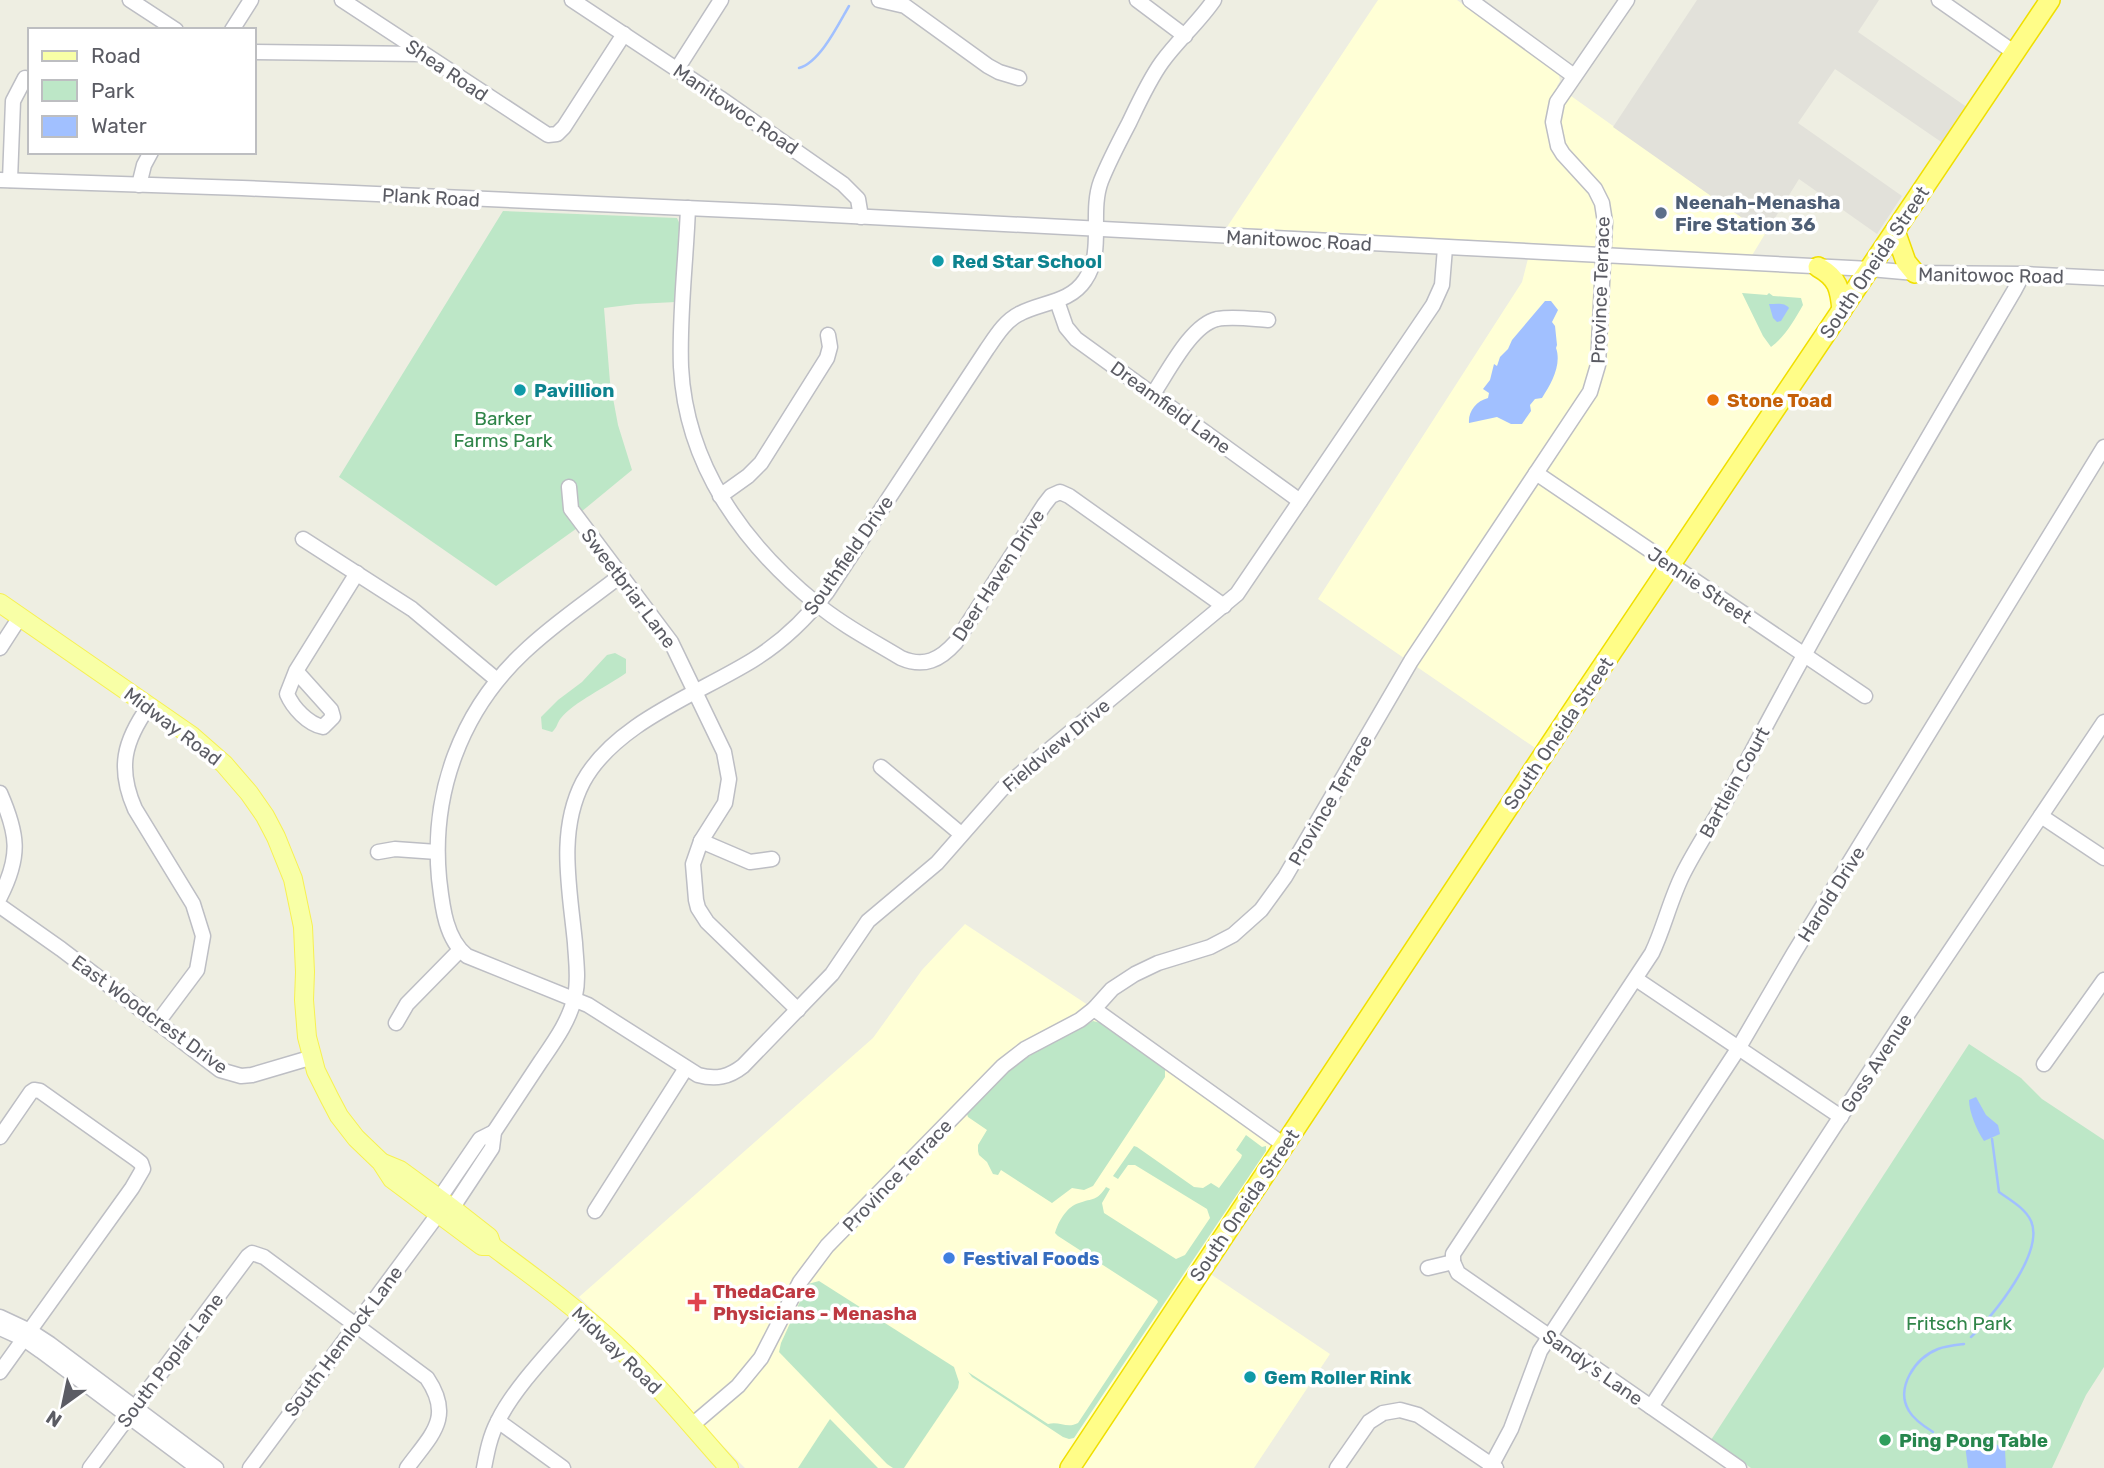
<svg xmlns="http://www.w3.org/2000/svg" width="2104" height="1468" font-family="Rubik,sans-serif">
  <rect width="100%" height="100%" fill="#eeeee2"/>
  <!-- commercial -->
  <g fill="#ffffd6">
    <polygon points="1378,0 1457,0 1559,75 1560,81 1557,86 1765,234 1748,262 1818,267 1841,295 1544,754 1318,599 1522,282 1532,243 1227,227"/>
    <polygon points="965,924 1094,1009 1284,1145 1203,1269 1330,1354 1254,1468 745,1468 710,1433 625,1341 579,1297 873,1038 922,970"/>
  </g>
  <!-- industrial -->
  <polygon fill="#e2e1da" points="1697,0 1879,0 1858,32 1974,112 1950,148 1835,69 1798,123 1902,196 1877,234 1799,179 1765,234 1613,127"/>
  <!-- green -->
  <g fill="#bde7c7">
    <polygon points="503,211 677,218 681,227 676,302 636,304 604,308 610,382 618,425 632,470 581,512 587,521 496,586 339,477"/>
    <path d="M1742 293 1767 295 1769 293 1773 296 1801 298 1803 305C1795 319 1785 337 1771 347L1763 336Z"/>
    <path d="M615 653 626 659V673C608 686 574 702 561 718 557 723 557 728 552 732L542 729 541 717 558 700 582 682 607 655Z"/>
    <polygon points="1093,1021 1101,1023 1165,1068 1165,1077 1093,1186 1084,1190 1072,1188 1052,1203 1001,1170 998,1175 993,1174 987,1162 979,1155 978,1151 978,1145 987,1130 968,1117 967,1114 1010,1069 1031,1055"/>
    <polygon points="1969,1044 2021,1078 2042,1099 2104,1140 2104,1367 2086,1395 2052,1468 1751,1468 1711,1440"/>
    <path d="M1246 1135 1262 1147 1266 1146V1151L1074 1438 1069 1439 1063 1437 972 1377 968 1372 1048 1424C1060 1421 1067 1429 1078 1423L1158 1302 1157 1300 1058 1236 1055 1233C1058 1222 1067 1206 1079 1203 1093 1198 1097 1201 1106 1187L1110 1189 1102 1203 1104 1213 1176 1259 1185 1255 1210 1218 1207 1209 1135 1165H1128L1118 1179 1113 1176 1134 1146 1137 1147 1194 1187 1203 1188 1211 1183 1219 1188 1241 1158 1242 1155 1236 1150Z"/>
    <polygon points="819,1281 954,1367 959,1382 958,1388 904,1468 893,1468 887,1464 779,1352 781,1343 808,1284"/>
    <polygon points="830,1419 878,1468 798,1468"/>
  </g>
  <!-- water -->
  <g fill="#a1c0ff">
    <path d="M1545 301H1551L1558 310 1552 322 1555 326 1557 345 1556 348C1562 365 1551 384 1542 398L1535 399 1530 405 1531 411 1522 424H1511L1497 417 1469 423C1468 412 1476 401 1488 398L1489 393 1483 389 1490 380 1494 364 1497 366 1500 357 1508 349 1512 340Z"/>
    <path d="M1769 304C1776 304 1785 302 1789 308L1781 321 1777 322 1773 318Z"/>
    <path d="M1976 1097 1986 1115 1998 1125 2000 1134 1984 1141C1977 1131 1969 1112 1969 1100Z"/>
    <polygon points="1985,1437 2005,1450 2006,1468 1968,1468 1965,1445"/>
  </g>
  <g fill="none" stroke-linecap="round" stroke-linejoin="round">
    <!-- stream -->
    <g stroke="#a1c0ff" stroke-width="2.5">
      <path d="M799 68C820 63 839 23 849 6"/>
      <path d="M1971 1337C1993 1316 2045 1252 2031 1221 2025 1208 2010 1200 1999 1192L1992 1139"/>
      <path d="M1933 1432C1925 1427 1914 1420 1909 1411 1895 1388 1915 1358 1938 1349 1946 1346 1956 1345 1964 1344"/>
      <polyline points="1942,1437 1951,1443 1965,1445"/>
    </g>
    <!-- minor casing -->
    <g stroke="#bdbec4" stroke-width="17">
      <g id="minor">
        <polyline points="130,0 176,30"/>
        <polyline points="342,0 548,135 557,134 564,127 624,34"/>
        <polyline points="572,0 720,98 843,184 858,199 861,217"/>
        <polyline points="879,0 905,6 988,66 999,72 1019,78"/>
        <polyline points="1137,0 1185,36"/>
        <polyline points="1470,0 1574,76"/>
        <polyline points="1939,0 2015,53"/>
        <polyline points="232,30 251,0"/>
        <polyline points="254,52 423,54"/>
        <polyline points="677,69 721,0"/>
        <polyline points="0,180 242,188 775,212 1870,269 1915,273 2023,274 2104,278"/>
        <polyline points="10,180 13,101 25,78"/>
        <polyline points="139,185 144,165 151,152"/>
        <path d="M688 208C686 261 679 315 681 367 686 465 743 544 817 604 842 625 873 641 901 658 924 668 940 660 956 642L1044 505 1051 496 1060 492 1069 496 1224 606"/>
        <polyline points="1057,301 1066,327 1076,339 1300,501"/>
        <path d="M1153 394C1168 372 1191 325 1217 319 1233 316 1252 319 1268 320"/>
        <polyline points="1536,473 1865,696"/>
        <polyline points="569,487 571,509 671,642 724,752 729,779 725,803 701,841 693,864 696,900 698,908 707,922 798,1010"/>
        <polyline points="720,496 748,476 761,463 827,358 830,347 828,335"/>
        <polyline points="303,539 412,609 497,680"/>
        <path d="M620 576C588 601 553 624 524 652 461 711 431 793 439 878 442 904 445 939 467 956L588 1005 698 1075C716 1080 729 1077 743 1066L832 974 868 921 937 863 1002 789 1237 594 1433 305 1442 285 1445 248"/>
        <polyline points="0,648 20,617"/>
        <path d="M296 671 331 710 333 717 323 727C308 724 293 708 287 694L296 671 357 573"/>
        <path d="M149 706C124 741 117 768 135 809L193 904 203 936 197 970 158 1022"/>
        <polyline points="881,767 961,834"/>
        <path d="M0 793C18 834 21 856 0 897"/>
        <polyline points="2041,816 2104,858"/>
        <polyline points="701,841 750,862 772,859"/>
        <polyline points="378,852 395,849 437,852"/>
        <polyline points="0,906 61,949 220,1070 241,1076 252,1075 313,1057"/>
        <polyline points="1636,979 1841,1117"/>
        <polyline points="1094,1009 1284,1145"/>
        <polyline points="396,1023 407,1004 460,950"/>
        <polyline points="2044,1064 2104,980"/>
        <polyline points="0,1137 31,1092 34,1090 40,1091 136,1159 141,1163 143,1169 132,1188 0,1372"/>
        <polyline points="439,1208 439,1199 480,1139 494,1132"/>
        <polyline points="595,1211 686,1068"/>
        <path d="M1453 1262V1254L1652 953C1664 928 1670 900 1683 874 1699 842 1720 813 1736 782 1823 615 1919 453 2014 291L2023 274"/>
        <polyline points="1453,1262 1458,1273 1739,1468"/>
        <polyline points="1428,1268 1453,1262"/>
        <polyline points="0,1317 30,1331 50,1344 216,1468"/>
        <polyline points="0,1328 24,1339 41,1351 198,1468"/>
        <polyline points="1651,1407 1907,1015 2104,722"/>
        <polyline points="498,1421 563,1468"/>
        <polyline points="691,1426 738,1386 761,1358 800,1282 827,1246 1003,1066 1025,1049 1080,1020 1094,1009 1112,989 1135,974 1158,963 1210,947 1233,935 1261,910 1285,877 1411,661 1590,392 1598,365 1605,222 1602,203 1595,189 1563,154 1558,146 1553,122 1557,102 1627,0"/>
        <path d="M90 1468 248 1256 252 1253 264 1257 427 1378C454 1418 431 1435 407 1468"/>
        <path d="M250 1468 433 1221C440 1213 450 1211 457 1201L492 1148 494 1132C509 1109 525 1085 541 1061 554 1042 570 1020 575 996 579 979 576 961 575 943 570 890 557 832 583 782 615 723 698 694 753 660 782 642 806 619 827 592L987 349C996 336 1005 321 1019 314 1041 302 1070 303 1085 280 1105 251 1089 213 1101 181 1109 161 1119 142 1129 123 1139 102 1149 80 1162 62 1178 40 1199 22 1214 0"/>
        <path d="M484 1468C487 1452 490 1436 498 1421 515 1386 556 1345 582 1314"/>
        <polyline points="1337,1468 1369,1422 1383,1413 1400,1410 1418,1415 1496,1468"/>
        <polyline points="1490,1468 1511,1429 1540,1351 1738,1049 1794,953 2104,447"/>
      </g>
    </g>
    <!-- major casing -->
    <g stroke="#f7f152" stroke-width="20">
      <g id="major">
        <path d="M0 603 192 736 224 764 249 793 265 816 276 837 293 879 303 927 305 972 304 1000 307 1037 316 1071 329 1097 339 1116 356 1138 381 1162 392 1179 482 1246H492C535 1278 578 1309 617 1346 657 1383 692 1427 729 1468"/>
        <polyline points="383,1163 400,1170 452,1208 489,1237 492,1246"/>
      </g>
    </g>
    <!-- highway casing -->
    <g stroke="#f0df00" stroke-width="22">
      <g id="highway">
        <polyline points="1895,231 1906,262 1915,273"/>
        <path d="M1818 267C1838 278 1840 289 1842 310"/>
        <polyline points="1070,1468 1583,695 2050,0"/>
      </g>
    </g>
    <!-- minor -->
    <use href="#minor" stroke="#fff" stroke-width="14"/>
    <!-- major -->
    <use href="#major" stroke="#f8ffa6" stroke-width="18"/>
    <!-- highway -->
    <use href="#highway" stroke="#fffd88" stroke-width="19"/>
  </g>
  <!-- markers -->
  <circle fill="#5c6f8a" stroke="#fff" stroke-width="2.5" cx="1661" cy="213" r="7"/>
  <g fill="#0f9aa8" stroke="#fff" stroke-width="2.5">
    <circle cx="938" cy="261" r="7"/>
    <circle cx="520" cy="390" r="7"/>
    <circle cx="1250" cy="1377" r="7"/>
  </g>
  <circle fill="#e8710a" stroke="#fff" stroke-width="2.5" cx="1713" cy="400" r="7"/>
  <circle fill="#3f7fe0" stroke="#fff" stroke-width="2.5" cx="949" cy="1258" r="7"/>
  <path fill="#e0444e" stroke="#fff" stroke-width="2.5" d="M693.5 1291.5h7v7h7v7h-7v7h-7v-7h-7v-7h7z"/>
  <circle fill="#2e9e5b" stroke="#fff" stroke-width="2.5" cx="1885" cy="1440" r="7"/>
  <g text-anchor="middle" stroke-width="7" stroke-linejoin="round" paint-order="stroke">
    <!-- street labels -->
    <g font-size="19" fill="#5b5c64" stroke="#fff">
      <text transform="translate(447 70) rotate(34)" y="7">Shea Road</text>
      <text transform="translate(736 109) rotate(34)" y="7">Manitowoc Road</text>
      <text transform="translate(431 197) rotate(3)" y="7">Plank Road</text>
      <text transform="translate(1299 240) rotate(3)" y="7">Manitowoc Road</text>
      <text transform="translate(1874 262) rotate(-56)" y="7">South Oneida Street</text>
      <text transform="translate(1991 275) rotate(1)" y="7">Manitowoc Road</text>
      <text transform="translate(1600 290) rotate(-88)" y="7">Province Terrace</text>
      <text transform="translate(1171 407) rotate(36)" y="7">Dreamfield Lane</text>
      <text transform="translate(848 555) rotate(-55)" y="7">Southfield Drive</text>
      <text transform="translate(998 575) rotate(-57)" y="7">Deer Haven Drive</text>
      <text transform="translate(1700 585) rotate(34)" y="7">Jennie Street</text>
      <text transform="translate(629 588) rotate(53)" y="7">Sweetbriar Lane</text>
      <text transform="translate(173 726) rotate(37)" y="7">Midway Road</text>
      <text transform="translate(1558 733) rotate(-56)" y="7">South Oneida Street</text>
      <text transform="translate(1056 745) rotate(-40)" y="7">Fieldview Drive</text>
      <text transform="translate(1734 782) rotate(-61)" y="7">Bartlein Court</text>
      <text transform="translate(1330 800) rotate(-60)" y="7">Province Terrace</text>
      <text transform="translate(1831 894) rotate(-58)" y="7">Harold Drive</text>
      <text transform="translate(150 1014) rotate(36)" y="7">East Woodcrest Drive</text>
      <text transform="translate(1876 1063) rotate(-57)" y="7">Goss Avenue</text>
      <text transform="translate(897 1175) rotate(-46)" y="7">Province Terrace</text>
      <text transform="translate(1244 1205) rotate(-56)" y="7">South Oneida Street</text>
      <text transform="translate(343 1341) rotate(-53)" y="7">South Hemlock Lane</text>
      <text transform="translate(617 1350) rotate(44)" y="7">Midway Road</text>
      <text transform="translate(170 1360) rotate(-53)" y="7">South Poplar Lane</text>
      <text transform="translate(1593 1367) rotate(35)" y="7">Sandy's Lane</text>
    </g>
    <!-- service labels -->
    <g font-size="19" font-weight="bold" fill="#4e5e75" stroke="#fff" text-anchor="start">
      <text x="1675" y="209">Neenah-Menasha<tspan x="1675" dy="22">Fire Station 36</tspan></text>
    </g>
    <!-- culture labels -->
    <g font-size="19" font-weight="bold" fill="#0d838f" stroke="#fff" text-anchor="start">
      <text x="952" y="268">Red Star School</text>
      <text x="534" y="397">Pavillion</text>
      <text x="1264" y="1384">Gem Roller Rink</text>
    </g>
    <!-- food labels -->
    <g font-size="19" font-weight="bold" fill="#c56008" stroke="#fff" text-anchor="start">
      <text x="1727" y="407">Stone Toad</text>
    </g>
    <!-- park labels -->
    <g font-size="19" fill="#308549" stroke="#fff">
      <text x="503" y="425">Barker<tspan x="503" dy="22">Farms Park</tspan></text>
      <text x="1959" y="1330">Fritsch Park</text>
    </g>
    <!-- shop labels -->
    <g font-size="19" font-weight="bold" fill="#366cbe" stroke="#fff" text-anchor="start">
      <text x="963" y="1265">Festival Foods</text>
    </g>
    <!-- health labels -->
    <g font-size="19" font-weight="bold" fill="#be3a42" stroke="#fff" text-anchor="start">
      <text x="713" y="1298">ThedaCare<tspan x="713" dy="22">Physicians - Menasha</tspan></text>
    </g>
    <!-- leisure labels -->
    <g font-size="19" font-weight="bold" fill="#27864d" stroke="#fff" text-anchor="start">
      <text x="1899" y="1447">Ping Pong Table</text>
    </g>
  </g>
  <!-- legend -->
  <rect x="28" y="28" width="228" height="126" fill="#ffffff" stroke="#bdbec1" stroke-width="2"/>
  <rect x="42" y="51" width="35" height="10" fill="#f8ffa6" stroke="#bdbec1" stroke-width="2"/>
  <text x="91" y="63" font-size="21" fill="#5b5c64">Road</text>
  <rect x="42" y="80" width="35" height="21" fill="#bde7c7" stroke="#bdbec1" stroke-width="2"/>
  <text x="91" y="98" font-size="21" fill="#5b5c64">Park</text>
  <rect x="42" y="116" width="35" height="21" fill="#a1c0ff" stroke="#bdbec1" stroke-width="2"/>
  <text x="91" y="133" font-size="21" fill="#5b5c64">Water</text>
  <!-- north arrow -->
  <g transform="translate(63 1405) rotate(213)" stroke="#ffffff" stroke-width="5" paint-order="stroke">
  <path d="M0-5L12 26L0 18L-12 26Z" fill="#5b5c64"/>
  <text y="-10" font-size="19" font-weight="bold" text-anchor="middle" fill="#5b5c64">N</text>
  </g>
</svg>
